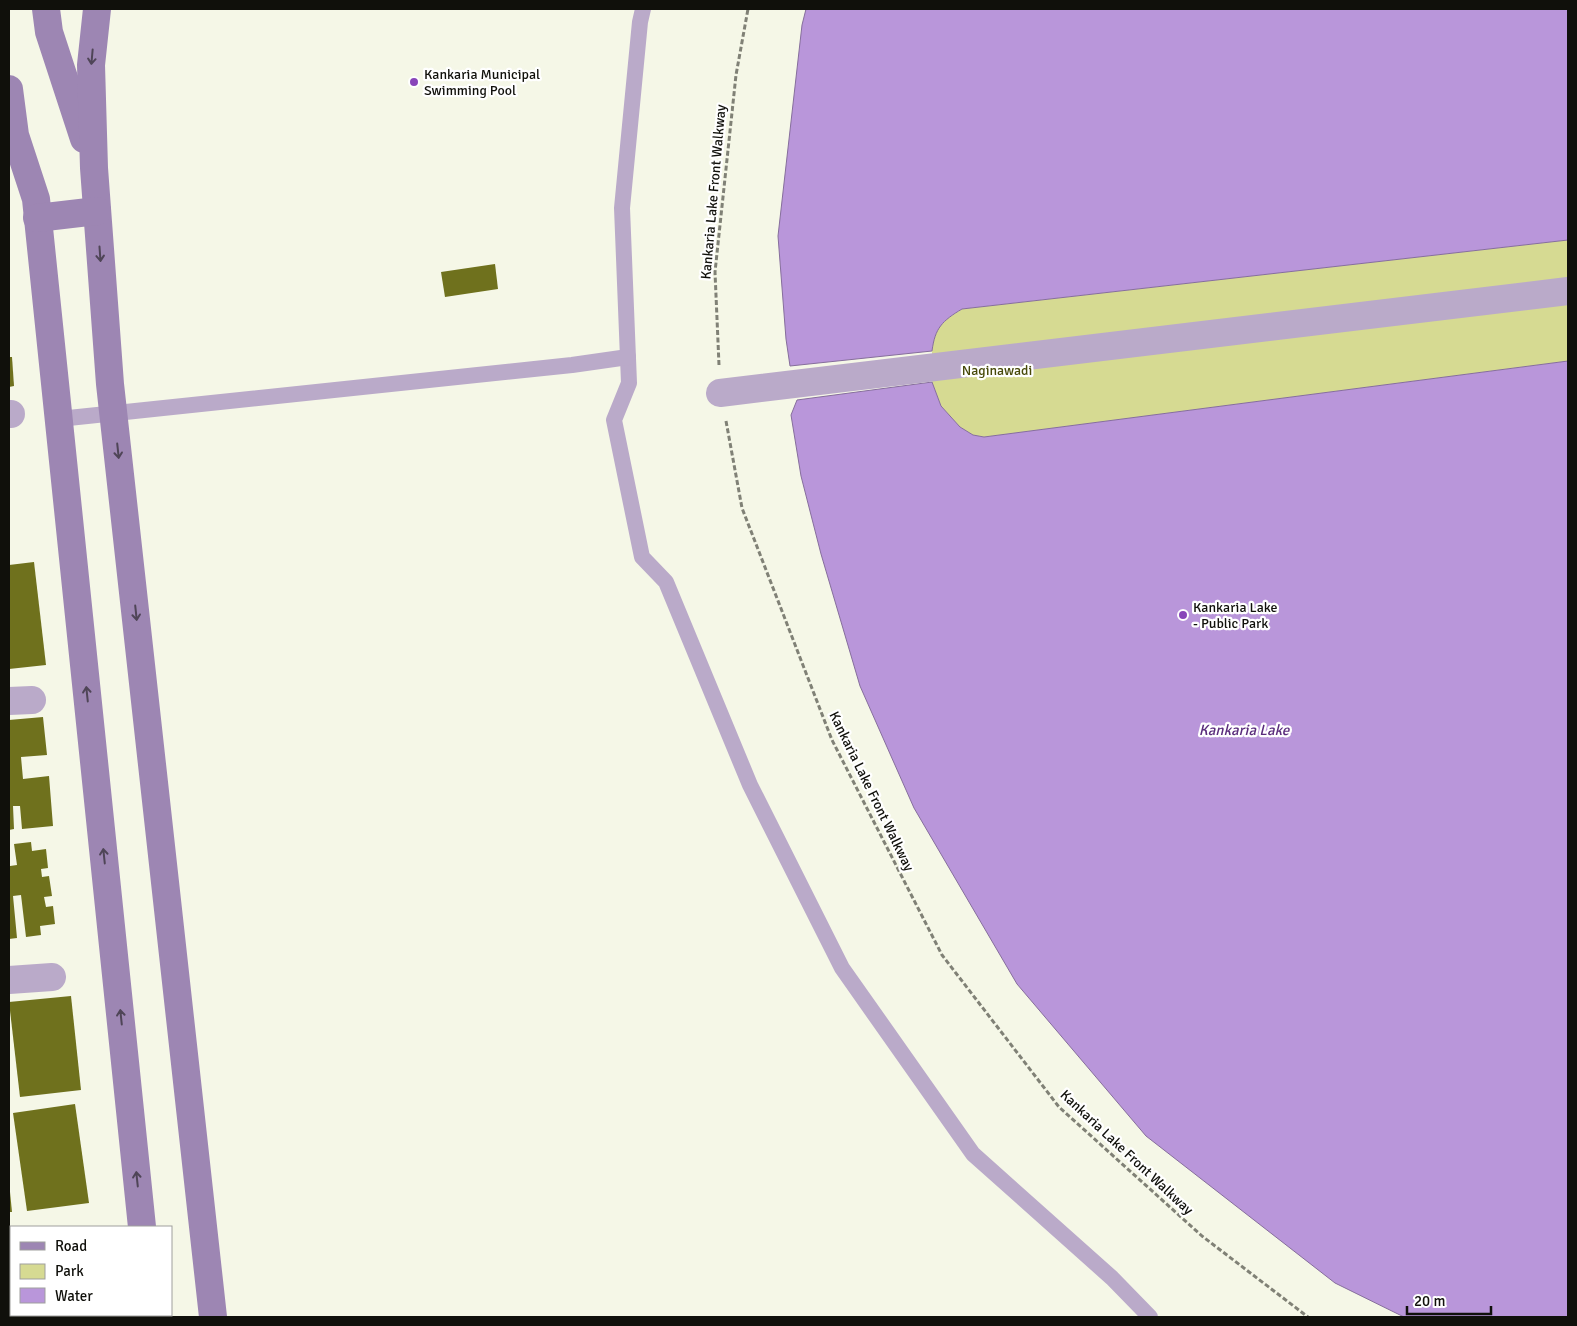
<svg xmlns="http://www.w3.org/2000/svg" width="1577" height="1326" font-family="Signika,sans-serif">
  <rect width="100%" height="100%" fill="#f5f7e7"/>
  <!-- green -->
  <polygon fill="#d6da92" points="1568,240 1568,361 984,437 973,435 960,427 941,406 932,382 932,351 933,339 938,328 947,319 962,309"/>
  <!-- water -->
  <g fill="#b996da" stroke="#866e9c">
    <path d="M806 9H1568V240L962 309C942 321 935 328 932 351L790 366 786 339 778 236 802 25Z"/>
    <polygon points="1568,361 1568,1317 1404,1317 1335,1283 1146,1136 1017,984 914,808 860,686 821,554 801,476 791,415 797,400 932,382 941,406 960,427 973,435 984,437"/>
  </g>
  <!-- building -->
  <g fill="#6f711d">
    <polygon points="495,264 498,289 445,297 441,272"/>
    <polygon points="9,357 12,357 14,386 9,387"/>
    <polygon points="34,562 46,665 9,669 9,565"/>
    <polygon points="43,717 47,755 21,757 23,779 49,776 53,826 22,829 20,806 13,806 14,829 9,830 9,720"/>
    <polygon points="31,842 32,851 46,849 48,868 41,869 42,877 49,876 52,896 44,897 46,907 53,906 55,924 40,926 41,935 26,937 21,895 13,896 17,938 9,939 9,862 10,862 10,866 17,865 14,844"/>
    <polygon points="71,996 81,1090 20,1097 9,1002"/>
    <polygon points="75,1104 89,1203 27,1211 13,1113"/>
    <polygon points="9,1192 10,1192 12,1212 9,1212"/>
    <polygon points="9,1259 11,1259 11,1315 28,1315 28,1317 9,1317"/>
  </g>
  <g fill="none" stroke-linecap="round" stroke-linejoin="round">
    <!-- path -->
    <g stroke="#808176" stroke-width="3" stroke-dasharray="5 2.5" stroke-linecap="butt">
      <polyline points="719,365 715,272 736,75 748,9"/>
      <polyline points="726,421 742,508 832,740 942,955 1059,1107 1202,1236 1308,1317"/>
    </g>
    <!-- lane -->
    <g stroke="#baaac9" stroke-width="16">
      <polyline points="643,9 640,22 622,208 629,383 614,420 642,557 666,582 750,785 842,968 973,1154 1112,1278 1150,1317"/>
      <polyline points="59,419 572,365 628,357"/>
    </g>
    <!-- street -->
    <g stroke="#baaac9" stroke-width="28">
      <polyline points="720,393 1568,291"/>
      <polyline points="9,414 11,414"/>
      <polyline points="9,701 32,700"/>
      <polyline points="9,980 52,977"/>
      <polyline points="9,1248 11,1248"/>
    </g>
    <!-- secondary -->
    <g stroke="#9d86b3" stroke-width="28">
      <polyline points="46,9 49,32 84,139"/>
      <polyline points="97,9 91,65 94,168 110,384 213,1317"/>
      <polyline points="9,89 15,135 36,199 142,1227"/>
      <polyline points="37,218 97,211"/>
      <polyline points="152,1315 152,1317"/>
    </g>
  </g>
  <!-- one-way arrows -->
  <defs><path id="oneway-shaft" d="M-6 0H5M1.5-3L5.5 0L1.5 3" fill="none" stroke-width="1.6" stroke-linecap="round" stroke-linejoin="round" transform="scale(1.25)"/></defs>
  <g stroke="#4f4557">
    <use href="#oneway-shaft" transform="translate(92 57) rotate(95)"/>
    <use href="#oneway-shaft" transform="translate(100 254) rotate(86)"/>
    <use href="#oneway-shaft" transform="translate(118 451) rotate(84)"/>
    <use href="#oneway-shaft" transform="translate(136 613) rotate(84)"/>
    <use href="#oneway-shaft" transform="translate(87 694) rotate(-96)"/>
    <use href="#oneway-shaft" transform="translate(104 856) rotate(-96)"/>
    <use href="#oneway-shaft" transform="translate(121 1017) rotate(-96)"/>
    <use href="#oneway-shaft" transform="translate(137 1179) rotate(-96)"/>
  </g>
  <!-- markers -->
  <g fill="#8845b9" stroke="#fff" stroke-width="2">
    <circle cx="414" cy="82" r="5"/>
    <circle cx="1183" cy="615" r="5"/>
  </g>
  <g text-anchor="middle" stroke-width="4.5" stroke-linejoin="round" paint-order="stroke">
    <!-- poi labels -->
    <g font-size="14" fill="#10100b" stroke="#fff" text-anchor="start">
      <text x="424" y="79">Kankaria Municipal<tspan x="424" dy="16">Swimming Pool</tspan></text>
      <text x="1193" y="612">Kankaria Lake<tspan x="1193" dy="16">- Public Park</tspan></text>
    </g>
    <!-- street labels -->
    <g font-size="14" fill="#10100b" stroke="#fff">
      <text transform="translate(713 192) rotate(-85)" y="5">Kankaria Lake Front Walkway</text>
      <text transform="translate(872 791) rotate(64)" y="5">Kankaria Lake Front Walkway</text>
      <text transform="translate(1127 1152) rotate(43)" y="5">Kankaria Lake Front Walkway</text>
    </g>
    <!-- park labels -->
    <g font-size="14" fill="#474909" stroke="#fff">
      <text x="997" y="375">Naginawadi</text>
    </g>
    <!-- water labels -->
    <g font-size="15" font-style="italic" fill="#5a2c7c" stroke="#fff">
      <text x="1244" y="735">Kankaria Lake</text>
    </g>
  </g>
  <!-- border -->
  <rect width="1577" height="1326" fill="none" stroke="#10100b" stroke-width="20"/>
  <!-- legend -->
  <rect x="10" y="1226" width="162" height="90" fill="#ffffff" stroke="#9f9f9d"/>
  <rect x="20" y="1242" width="25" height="8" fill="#9d86b3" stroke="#9f9f9d"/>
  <text x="55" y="1251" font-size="15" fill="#10100b">Road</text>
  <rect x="20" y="1264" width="25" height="15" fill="#d6da92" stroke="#9f9f9d"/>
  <text x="55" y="1276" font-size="15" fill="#10100b">Park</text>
  <rect x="20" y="1288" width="25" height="15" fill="#b996da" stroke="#9f9f9d"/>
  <text x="55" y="1301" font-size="15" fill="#10100b">Water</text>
  <!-- scale -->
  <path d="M1407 1306v8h84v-8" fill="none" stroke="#10100b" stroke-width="2.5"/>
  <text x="1414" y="1306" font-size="15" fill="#10100b" stroke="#ffffff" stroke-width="4" paint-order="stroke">20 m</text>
</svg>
